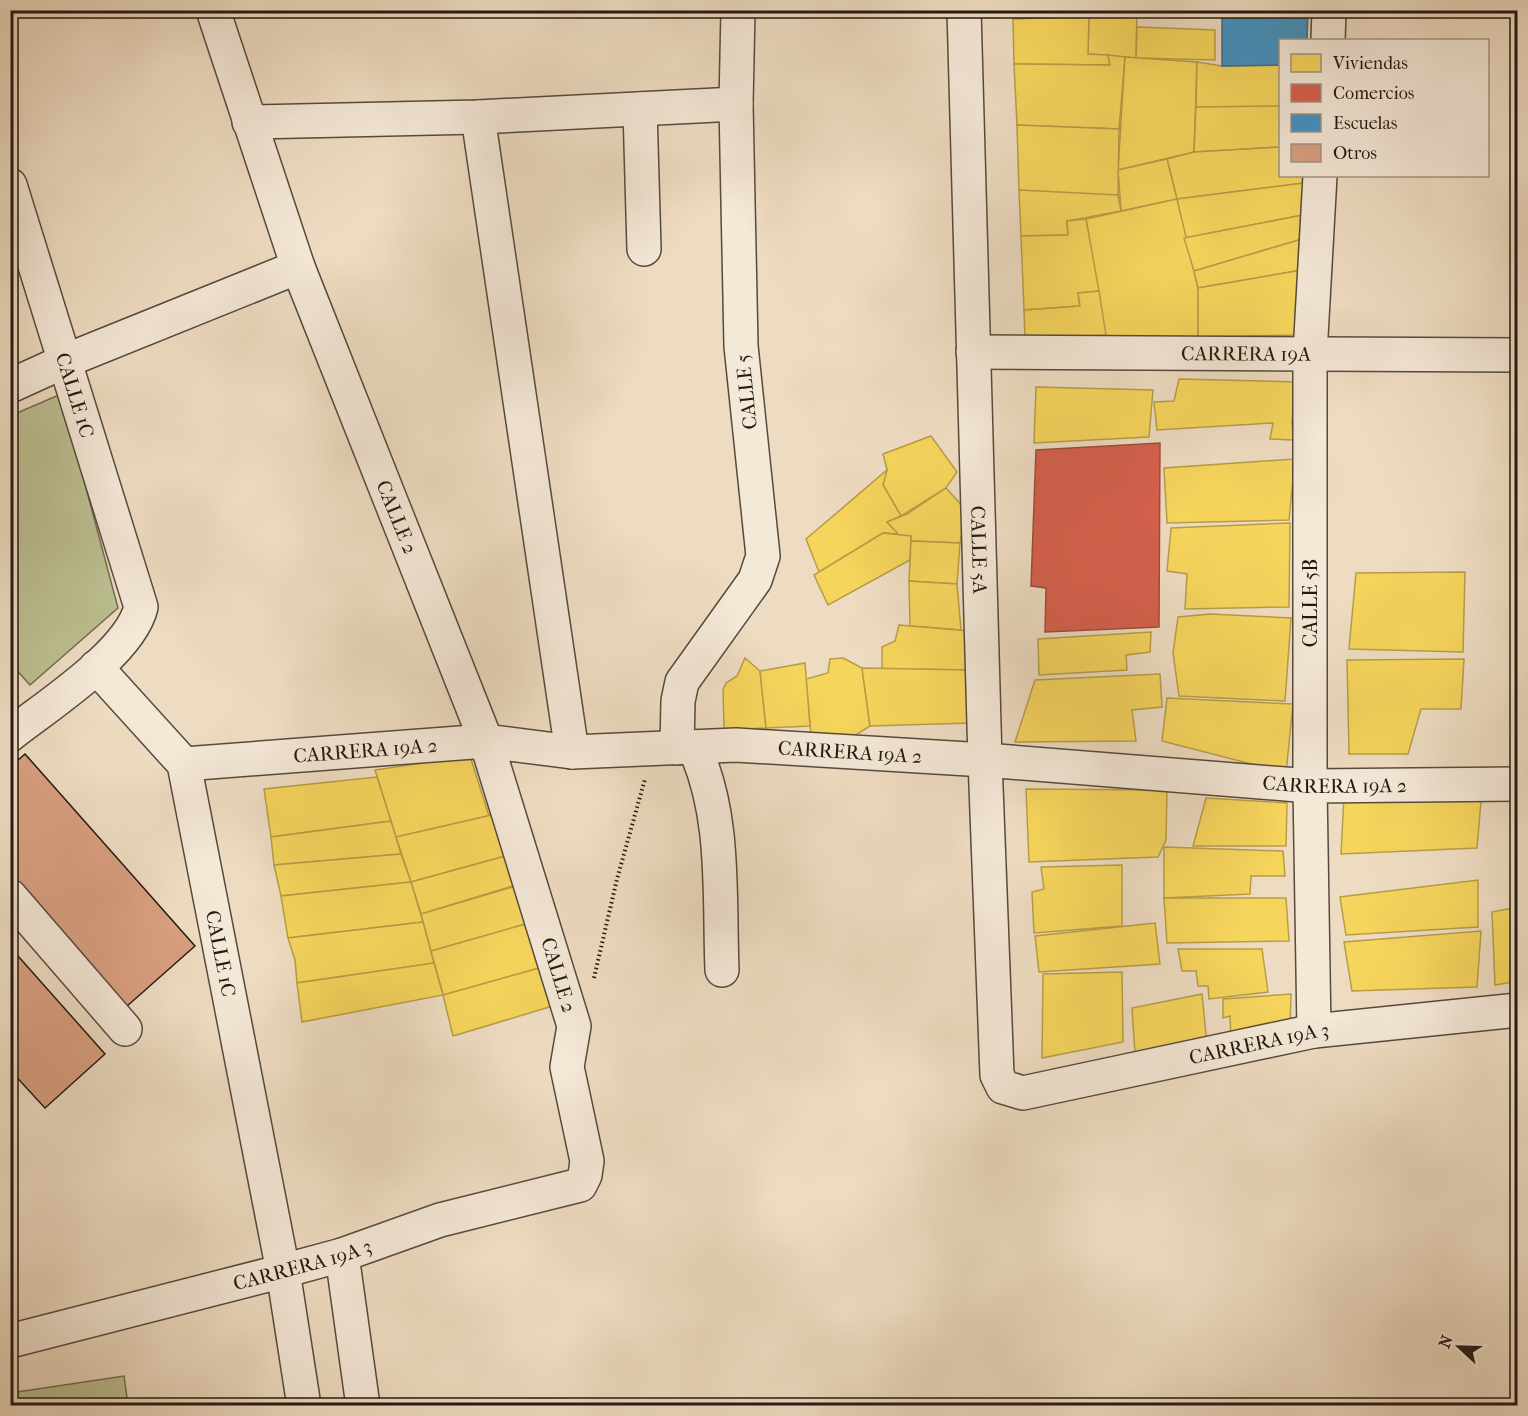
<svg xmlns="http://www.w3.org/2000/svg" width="1528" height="1416" font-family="'IM FELL French Canon',serif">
  <rect width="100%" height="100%" fill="#eedcc2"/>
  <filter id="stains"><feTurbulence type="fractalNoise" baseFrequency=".00333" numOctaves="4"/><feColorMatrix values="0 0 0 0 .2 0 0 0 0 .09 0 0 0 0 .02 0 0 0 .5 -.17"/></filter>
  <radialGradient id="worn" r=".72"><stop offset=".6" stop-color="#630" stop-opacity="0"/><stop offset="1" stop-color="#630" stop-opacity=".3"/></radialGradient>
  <!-- green -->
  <g fill="#bcbf91" stroke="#706c52" stroke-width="1.5">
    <polygon points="61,394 118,608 30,685 11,664 10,416"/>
    <polygon points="124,1376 128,1405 11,1405 11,1393"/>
  </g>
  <!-- homes -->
  <g fill="#f6d55c" stroke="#b79d46" stroke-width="1.5">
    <polygon points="1012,10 1137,10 1136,58 1088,54 1089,16 1013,19"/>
    <polygon points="1089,16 1088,54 1108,55 1110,65 1014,64 1013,19"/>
    <polygon points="1137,27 1215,30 1215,60 1136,58"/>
    <polygon points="1108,55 1125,57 1119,129 1017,125 1014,64 1110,65"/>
    <polygon points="1125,57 1197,62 1194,152 1118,170"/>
    <polygon points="1197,62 1222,66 1280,65 1280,107 1196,107"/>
    <polygon points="1280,106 1280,147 1194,152 1196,107"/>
    <polygon points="1017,125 1119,129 1118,195 1068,195 1019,190"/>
    <polygon points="1280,147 1280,176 1304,176 1304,183 1177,199 1167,159 1194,152"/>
    <polygon points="1167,159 1177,199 1121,211 1118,170"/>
    <polygon points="1304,183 1303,215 1184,238 1177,199"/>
    <polygon points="1019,190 1118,195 1121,211 1067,221 1068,235 1021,236"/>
    <polygon points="1177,199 1198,288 1198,337 1106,339 1086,219"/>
    <polygon points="1303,215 1302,239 1194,271 1184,238"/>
    <polygon points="1086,219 1099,291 1078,293 1080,306 1024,310 1021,236 1068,235 1067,221"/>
    <polygon points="1302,239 1302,270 1198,288 1194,271"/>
    <polygon points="1302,270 1300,335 1198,337 1198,288"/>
    <polygon points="1099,291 1106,335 1025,340 1024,310 1080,306 1078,293"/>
    <polygon points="1179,379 1297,382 1292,421 1293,440 1270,439 1273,423 1157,430 1154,402 1174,401"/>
    <polygon points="1036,387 1153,390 1149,437 1034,443"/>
    <polygon points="931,436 957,472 946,488 901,516 882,483 887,470 883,454"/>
    <polygon points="1295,459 1289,520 1167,523 1164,468"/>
    <polygon points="887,470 883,485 901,516 887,522 899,534 883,533 819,572 806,539"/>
    <polygon points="946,488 966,510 960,543 911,541 911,536 899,535 887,522 907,514"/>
    <polygon points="1290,523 1289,607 1185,609 1187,574 1167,571 1171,528"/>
    <polygon points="883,533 911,536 910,560 828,605 814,575"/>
    <polygon points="911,541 960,543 957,584 909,581"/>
    <polygon points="1465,572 1463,652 1349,649 1356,573"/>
    <polygon points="909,581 957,584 961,630 910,626"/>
    <polygon points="1210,614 1291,618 1285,701 1179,696 1173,653 1178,617"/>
    <polygon points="899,625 970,631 970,670 882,669 882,647 895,641"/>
    <polygon points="1151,632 1150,652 1126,655 1127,670 1039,675 1038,639"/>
    <polygon points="745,658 760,671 766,728 724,730 723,690 726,683 737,676"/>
    <polygon points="843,658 862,668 870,726 846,741 812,747 806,679 828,673 830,659"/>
    <polygon points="1464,659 1461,709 1421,709 1408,754 1349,754 1347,660"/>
    <polygon points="805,663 810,726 766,728 760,671"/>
    <polygon points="862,668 970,670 971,723 870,726"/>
    <polygon points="1160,674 1162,707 1132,710 1136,741 1015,742 1035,680"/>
    <polygon points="1167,698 1293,704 1286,773 1162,741"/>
    <polygon points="470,756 489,816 396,837 375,770"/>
    <polygon points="377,777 391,821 271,837 264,789"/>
    <polygon points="1026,789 1167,790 1166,840 1158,857 1029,862"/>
    <polygon points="1344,796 1481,801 1477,848 1341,854"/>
    <polygon points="1206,798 1287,803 1286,846 1193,846"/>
    <polygon points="496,814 509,855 411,882 396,837"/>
    <polygon points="391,821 401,854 274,865 271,837"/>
    <polygon points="1164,847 1283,851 1285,876 1251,876 1250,894 1164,898"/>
    <polygon points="401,854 411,882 281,896 274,865"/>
    <polygon points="509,855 519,884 421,914 411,882"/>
    <polygon points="1122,865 1122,926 1034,933 1032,892 1044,889 1041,867"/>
    <polygon points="1478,880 1478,927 1346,935 1340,897"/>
    <polygon points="411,882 423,922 288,938 281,896"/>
    <polygon points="516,886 529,923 431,951 421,914"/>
    <polygon points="1164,898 1286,898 1289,941 1167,943"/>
    <polygon points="1518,907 1518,981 1495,985 1492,912"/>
    <polygon points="423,922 434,963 297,983 295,960 288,938"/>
    <polygon points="529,923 543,967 443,995 431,951"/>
    <polygon points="1155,923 1160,964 1039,972 1035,936"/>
    <polygon points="1481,931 1477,987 1352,991 1344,942"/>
    <polygon points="1178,949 1262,949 1268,992 1209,999 1208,986 1198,986 1196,971 1182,971"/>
    <polygon points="434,963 443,995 302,1022 297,983"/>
    <polygon points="543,967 556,1005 453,1036 443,995"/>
    <polygon points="1122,972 1123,1042 1042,1058 1043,974"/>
    <polygon points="1202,994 1207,1044 1135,1054 1132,1008"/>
    <polygon points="1291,994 1290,1031 1231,1040 1230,1016 1223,1018 1223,999"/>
  </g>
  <!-- shops -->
  <polygon fill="#d6604d" stroke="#a04b3b" stroke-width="1.5" points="1160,443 1159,627 1045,632 1046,588 1031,586 1036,450"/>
  <!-- schools -->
  <polygon fill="#4393c3" stroke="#396e8e" stroke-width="1.5" points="1222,10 1308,10 1307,40 1280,40 1280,65 1222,66"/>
  <!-- building -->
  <g fill="#d99f80" stroke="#231912" stroke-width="1.5">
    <polygon points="25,754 195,946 126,1007 10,875 10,767"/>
    <polygon points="10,947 105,1054 45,1108 10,1070"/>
  </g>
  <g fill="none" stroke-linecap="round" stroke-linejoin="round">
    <!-- minor casing -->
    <g stroke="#564a3e" stroke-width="36">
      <g id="minor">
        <path id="s1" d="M964 10 985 760 997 1075 1003 1087 1023 1093 1314 1031 1518 1010"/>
        <polyline points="1328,40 1329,10"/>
        <polyline points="640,109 644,249"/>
        <polyline points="478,117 572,752"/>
        <polyline points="249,122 478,117 736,104"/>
        <path id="s2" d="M10 185 141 607C130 653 48 705 10 735"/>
        <path id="s3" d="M973 352 1518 355"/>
        <polyline points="10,386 65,361 298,267"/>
        <path id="s4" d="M96 667 184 764 283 1271 304 1406"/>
        <path d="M694 747C726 815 719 896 722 970"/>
        <polyline points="677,748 678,701 682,682 755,580 763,556 741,346 736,104 738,10"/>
        <path id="s5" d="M184 764 486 741 572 752 736 745 985 760 1310 786 1518 784"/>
        <polyline points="10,896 125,1029"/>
        <polyline points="1314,1031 1310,786 1310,354 1320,176"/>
        <polyline points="342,1255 363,1406"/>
        <path id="s6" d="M10 1341 283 1271 342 1255 440 1220 580 1185 585 1175 587 1161 567 1067 574 1026 486 741 298 267 213 10"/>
      </g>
    </g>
    <!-- path -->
    <polyline stroke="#231912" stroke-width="4" stroke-dasharray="1.5 3" stroke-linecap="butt" points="594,978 617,879 645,779"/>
    <!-- minor -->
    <use href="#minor" stroke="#f4e8d7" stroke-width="33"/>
  </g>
  <g text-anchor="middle" stroke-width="6" stroke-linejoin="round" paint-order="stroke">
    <!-- street labels -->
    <g font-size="20" fill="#231912" stroke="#f4e8d7">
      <text dy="7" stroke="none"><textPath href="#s3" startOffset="273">CARRERA 19A</textPath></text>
      <text transform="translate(746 392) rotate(-96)" y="7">CALLE 5</text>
      <text dy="7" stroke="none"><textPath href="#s2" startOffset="220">CALLE 1C</textPath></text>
      <text transform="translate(397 517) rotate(68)" y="7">CALLE 2</text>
      <text dy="7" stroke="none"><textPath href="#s1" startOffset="540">CALLE 5A</textPath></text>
      <text transform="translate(1310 603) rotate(-90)" y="7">CALLE 5B</text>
      <text dy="7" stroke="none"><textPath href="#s5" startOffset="182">CARRERA 19A 2</textPath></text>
      <text dy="7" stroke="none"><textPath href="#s5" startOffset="668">CARRERA 19A 2</textPath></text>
      <text dy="7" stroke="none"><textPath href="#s5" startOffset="1154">CARRERA 19A 2</textPath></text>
      <text dy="7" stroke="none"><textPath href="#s4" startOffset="324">CALLE 1C</textPath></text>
      <text transform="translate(559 975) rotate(73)" y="7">CALLE 2</text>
      <text dy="7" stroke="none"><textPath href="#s1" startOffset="1341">CARRERA 19A 3</textPath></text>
      <text dy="7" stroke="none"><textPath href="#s6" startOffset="302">CARRERA 19A 3</textPath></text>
    </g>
  </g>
  <!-- margin -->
  <rect width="1528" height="1416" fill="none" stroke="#eedcc2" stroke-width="36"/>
  <rect x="12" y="12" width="1504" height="1392" fill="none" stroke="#231912" stroke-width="3"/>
  <rect x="18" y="18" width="1492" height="1380" fill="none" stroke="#231912" stroke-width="1.5"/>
  <!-- legend -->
  <rect x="1279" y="39" width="210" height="138" fill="#f4e8d7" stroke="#a09588" stroke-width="1.5"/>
  <rect x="1291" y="54" width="30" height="18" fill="#f6d55c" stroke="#a09588" stroke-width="1.5"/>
  <text x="1333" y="69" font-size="18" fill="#231912">Viviendas</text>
  <rect x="1291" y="84" width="30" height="18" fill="#d6604d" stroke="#a09588" stroke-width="1.5"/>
  <text x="1333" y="99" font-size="18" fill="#231912">Comercios</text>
  <rect x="1291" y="114" width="30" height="18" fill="#4393c3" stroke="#a09588" stroke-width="1.5"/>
  <text x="1333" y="129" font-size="18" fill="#231912">Escuelas</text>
  <rect x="1291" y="144" width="30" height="18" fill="#d99f80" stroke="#a09588" stroke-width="1.5"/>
  <text x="1333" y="159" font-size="18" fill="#231912">Otros</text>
  <!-- north arrow -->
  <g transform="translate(1459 1347) rotate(292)" stroke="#f4e8d7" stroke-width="4.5" paint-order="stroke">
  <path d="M0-4.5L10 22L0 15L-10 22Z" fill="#231912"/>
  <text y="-9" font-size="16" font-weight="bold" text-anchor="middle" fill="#231912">N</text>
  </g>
  <rect width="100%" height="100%" filter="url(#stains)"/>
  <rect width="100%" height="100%" fill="url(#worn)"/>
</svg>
